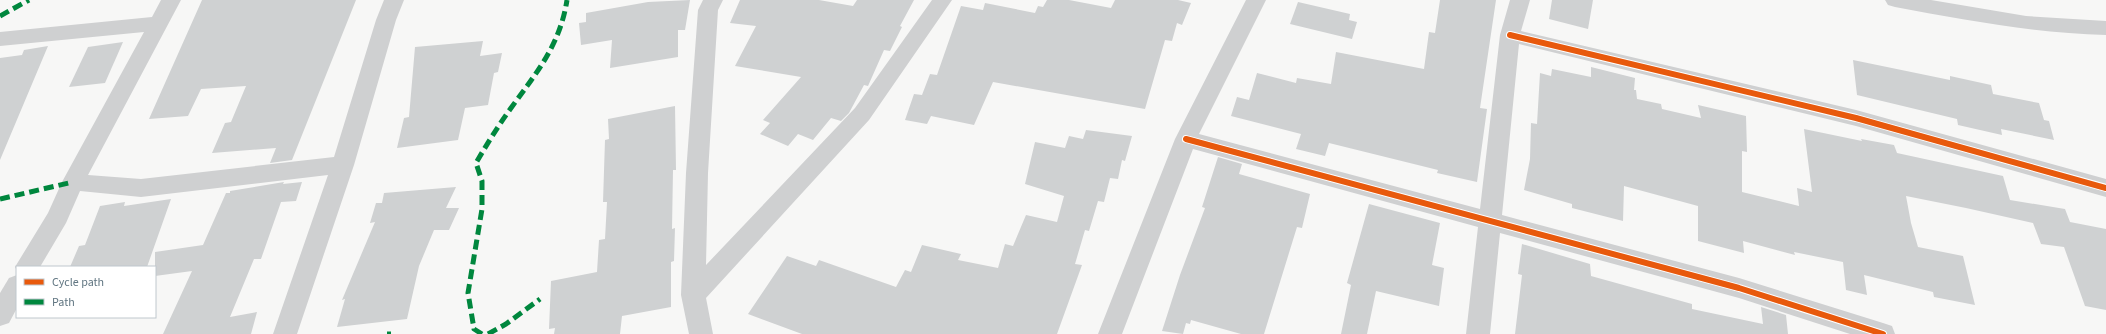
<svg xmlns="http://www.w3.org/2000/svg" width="2106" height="334" font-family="'Source Sans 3',sans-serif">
  <rect width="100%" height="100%" fill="#f7f7f6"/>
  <!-- building -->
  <g fill="#cfd1d2">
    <polygon points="202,0 356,0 292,160 270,163 276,148 212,153 225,123 231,122 246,86 201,89 188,116 149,119"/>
    <polygon points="690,0 685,30 678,30 678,57 610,68 612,40 581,45 579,23 586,22 586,13 648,2"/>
    <polygon points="740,0 819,0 853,6 857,0 914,0 900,26 902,27 890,51 884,50 868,86 864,85 849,113 841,121 831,118 813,140 798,134 788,146 760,134 770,123 763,120 801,77 735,66 756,26 730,23"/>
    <polygon points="1047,0 1069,0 1111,8 1115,0 1178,0 1191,3 1182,25 1177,23 1172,41 1165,40 1145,109 993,82 974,125 931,116 927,124 905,120 914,94 922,95 930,74 937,75 961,6 983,10 985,3 1035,13 1038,6 1043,7"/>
    <polygon points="1440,0 1496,0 1480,108 1487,109 1477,182 1437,173 1438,170 1329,143 1325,156 1296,149 1301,134 1231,116 1237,97 1249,100 1257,73 1296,83 1297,78 1331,84 1336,52 1424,69 1429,32 1435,33"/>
    <polygon points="1552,0 1593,0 1588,29 1549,19"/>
    <polygon points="1298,2 1350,14 1349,20 1357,22 1352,39 1290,24"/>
    <polygon points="483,41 480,56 502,53 498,72 494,73 488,105 465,108 458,140 397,148 404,118 409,117 415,47"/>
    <polygon points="123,42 105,83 69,87 88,47"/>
    <polygon points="48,46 0,160 0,58 22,55 24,50"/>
    <polygon points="1853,60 1950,80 1950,76 1991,85 1993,94 2039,103 2044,120 2049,121 2054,140 2001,129 2002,135 1958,125 1957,119 1857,95"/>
    <polygon points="1591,67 1635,78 1634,90 1636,90 1637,99 1661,104 1662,109 1701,118 1698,105 1746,116 1747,152 1742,151 1742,192 1799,206 1797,188 1812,192 1804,129 1862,141 1861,139 1894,145 1897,153 2003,176 2010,200 2065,209 2070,222 2106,229 2106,310 2085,306 2064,247 2041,244 2033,223 1966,208 1906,196 1911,223 1918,247 1963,256 1975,305 1934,297 1933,292 1864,275 1867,295 1846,290 1843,262 1794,252 1795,255 1743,241 1744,253 1698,241 1698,206 1624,186 1623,221 1572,208 1572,204 1524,190 1530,159 1531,123 1537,124 1540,73 1551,76 1552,69 1591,77"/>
    <polygon points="675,106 676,170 673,170 672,229 675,228 674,261 671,262 671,307 622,316 620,334 554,334 555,328 549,329 551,281 597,272 599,240 605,239 607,202 603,202 605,140 609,139 608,119"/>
    <polygon points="1086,130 1132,136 1125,161 1122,160 1118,179 1110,178 1104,202 1098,201 1089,231 1085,230 1075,264 1082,265 1057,334 802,334 748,314 787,256 816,266 819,260 896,287 905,270 911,272 922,245 961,254 958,260 998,268 1005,244 1013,246 1026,215 1057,222 1064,196 1025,184 1035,142 1065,148 1069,136 1083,139"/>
    <polygon points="1218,157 1242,164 1239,174 1310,194 1302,228 1297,227 1264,334 1241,334 1191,320 1190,324 1186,323 1183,334 1162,331 1180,275 1205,208 1202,207"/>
    <polygon points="284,182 283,184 302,182 296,201 281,202 261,259 254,259 230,317 257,312 251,334 163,334 192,271 155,276 155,252 203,245 226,193 230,193 230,191"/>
    <polygon points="456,187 446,208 459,208 449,230 434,230 419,266 407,319 337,327 345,299 342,300 375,222 370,223 376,203 382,203 384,193"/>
    <polygon points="171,199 147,267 70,267 79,246 85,245 100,206 125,202 124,206"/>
    <polygon points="1369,204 1440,223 1432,265 1444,268 1439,306 1376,291 1367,334 1341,334 1351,285 1347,283"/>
    <polygon points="1522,244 1590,264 1591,276 1692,304 1692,309 1763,324 1761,307 1786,315 1788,334 1515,334 1522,275 1518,274"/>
  </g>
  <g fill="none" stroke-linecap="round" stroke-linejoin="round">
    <!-- minor -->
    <g fill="#cfd0d1" fill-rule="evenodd">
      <polygon points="161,0 181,0 88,175 141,179 334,157 376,20 384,0 404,0 396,20 354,165 297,334 273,334 328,175 141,197 80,191 66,223 40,267 17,267 17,271 15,267 48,213 62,182 144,32 0,46 0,32 152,17"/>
      <polygon points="703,0 723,0 718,10 708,173 706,265 855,108 932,0 952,0 869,120 706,298 713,334 689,334 681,295 686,173 698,10"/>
      <polygon points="1246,0 1266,0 1199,134 1480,209 1500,35 1510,0 1530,0 1521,31 1856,110 2106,179 2106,197 1856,126 1519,44 1502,215 1739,278 1883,323 1892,326 1895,334 1850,334 1739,298 1500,233 1490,334 1466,334 1478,227 1193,149 1122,334 1098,334 1175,139"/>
      <path d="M1885 0H1931L2026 16 2106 21V35C2034 33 1965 20 1895 7L1888 5Z"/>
      <polygon points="17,275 17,308 9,323 0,326 0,293 9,278"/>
    </g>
    <!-- quiet -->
    <g stroke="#00873e" stroke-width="5" stroke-dasharray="10 5" stroke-linecap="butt">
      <polyline points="0,16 29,0"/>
      <polyline points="0,199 73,182"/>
      <polyline points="387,334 391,334"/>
      <path d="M482 334 474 329 468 293 482 209V181L476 163C487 144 498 126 511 108 537 72 560 45 567 0"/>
      <polyline points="488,334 506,324 540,299"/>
    </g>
    <!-- cycleway casing -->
    <g stroke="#fff" stroke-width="8">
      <g id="cycleway">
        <polyline points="1510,35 1856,118 2106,188"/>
        <polyline points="1186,139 1739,288 1883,334"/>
      </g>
    </g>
    <!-- cycleway -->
    <use href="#cycleway" stroke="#e8590c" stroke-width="6"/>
  </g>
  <!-- legend -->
  <rect x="16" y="266" width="140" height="52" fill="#ffffff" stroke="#c0c8cd"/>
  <rect x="24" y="279" width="20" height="6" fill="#e8590c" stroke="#c0c8cd"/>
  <text x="52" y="286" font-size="12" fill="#617682">Cycle path</text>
  <rect x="24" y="299" width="20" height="6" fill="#00873e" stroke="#c0c8cd"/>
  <text x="52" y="306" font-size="12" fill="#617682">Path</text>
</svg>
